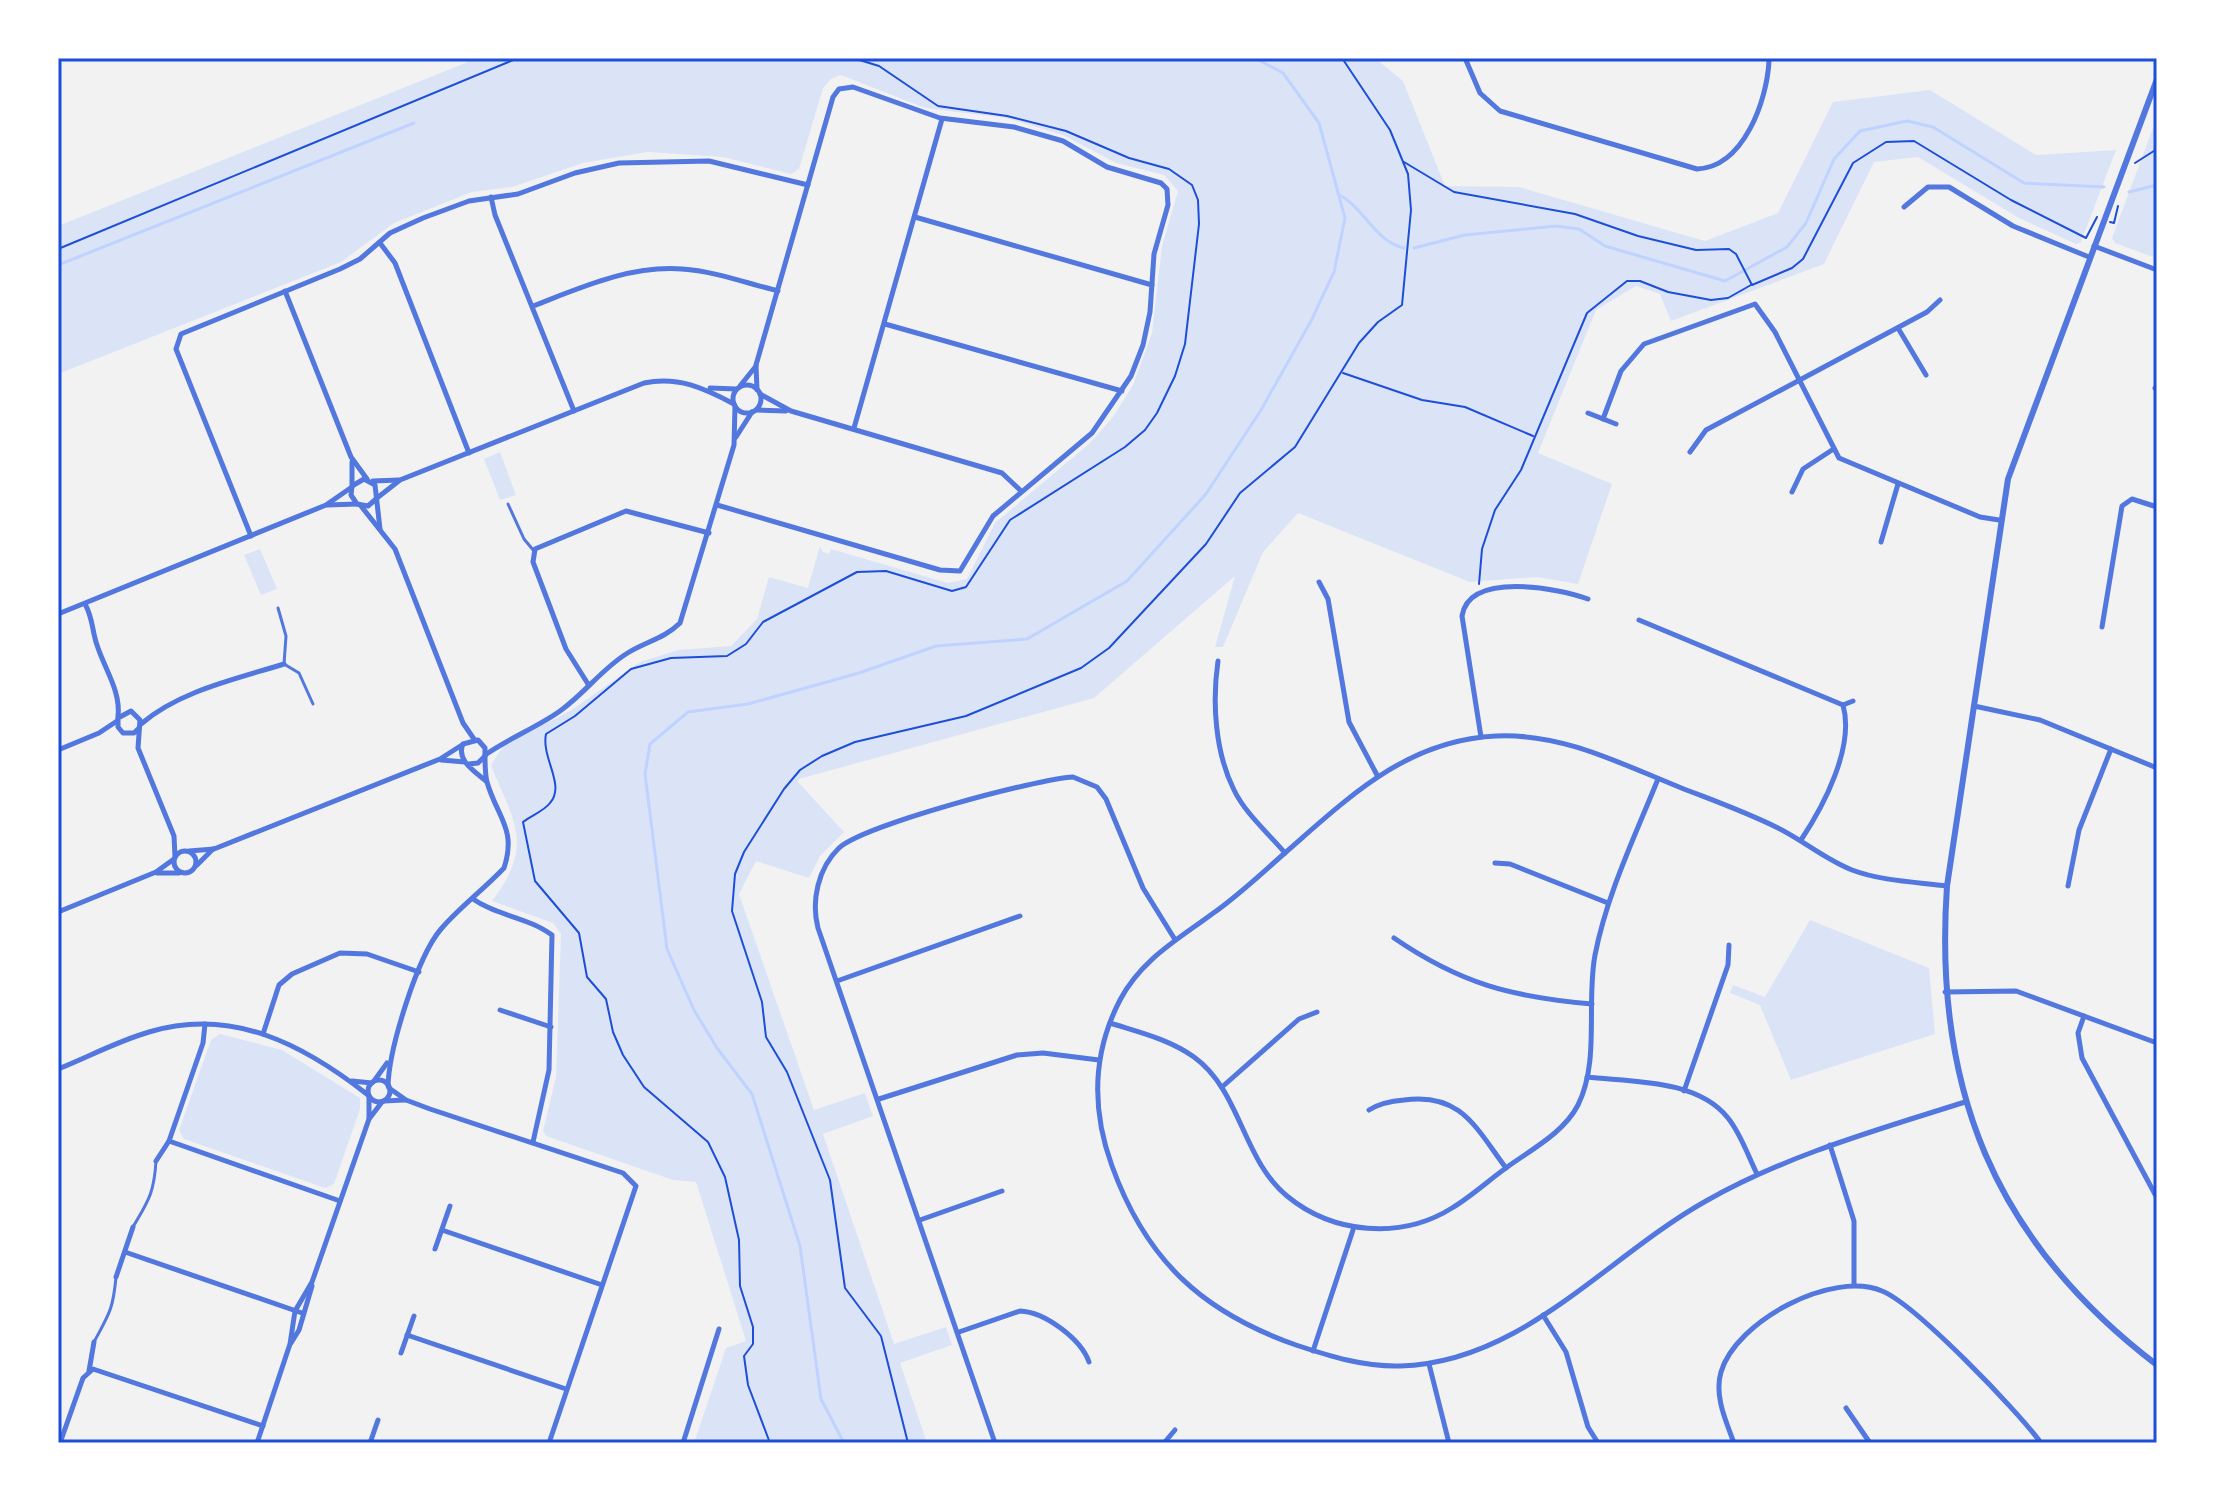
<svg xmlns="http://www.w3.org/2000/svg" width="2215" height="1501" font-family="Karla,sans-serif">
  <rect width="100%" height="100%" fill="#f2f2f2"/>
  <!-- green -->
  <g fill="#dbe4f7">
    <path d="M478 58H1375L1403 81 1445 186 1519 187 1705 241 1778 213 1833 102 1930 90 2036 155 2116 150 2081 242 2076 244 2019 218 1918 157 1874 162 1824 264 1671 321 1660 294 1636 286 1596 310 1538 453 1612 484 1578 584 1537 577 1470 582 1298 513 1263 552 1223 647H1215L1235 576 1094 698 799 779 798 782 844 832 820 856 809 878 756 861 739 894 814 1110 865 1093 873 1116 823 1134 894 1344 946 1327 952 1345 900 1363 927 1443H694L726 1348 746 1341 696 1182 673 1180 546 1136 543 1131 556 1077 561 934 553 923 492 901C535 844 514 823 491 765L504 745 570 711 640 662 678 650 731 646 757 619 769 577 808 588 820 546 823 552 829 554 831 549 948 583 967 579 995 523 1089 444 1113 417 1133 385 1152 333 1162 246 1178 191 1164 175 1116 163 1063 135 1006 118 925 108 841 75 831 79 823 88 799 169 791 174 723 157 647 152 583 163 512 187 472 192 394 223 341 262 58 374V226Z"/>
    <polygon points="2157,117 2157,245 2153,257 2115,243 2112,238"/>
    <polygon points="500,452 516,495 500,500 484,459"/>
    <polygon points="260,549 277,589 261,595 244,555"/>
    <polygon points="1810,920 1929,968 1935,1034 1791,1080 1760,1005 1730,993 1733,985 1765,997"/>
    <polygon points="220,1034 282,1050 360,1098 360,1109 334,1184 325,1188 184,1139 179,1130 211,1040"/>
  </g>
  <g fill="none" stroke-linecap="round" stroke-linejoin="round">
    <!-- stream -->
    <g stroke="#bfd3fe" stroke-width="3">
      <polyline points="2129,192 2157,185"/>
      <path d="M1338 194C1365 208 1374 241 1404 248"/>
      <polyline points="1414,248 1465,235 1556,226 1579,229 1605,246 1725,281 1787,247 1806,223 1834,159 1860,131 1907,121 1933,127 2024,183 2104,187"/>
      <polyline points="58,265 414,123"/>
      <polyline points="844,1443 821,1399 800,1246 752,1094 717,1048 694,1010 667,949 645,774 650,744 688,712 748,704 859,673 936,646 1027,639 1127,581 1206,494 1261,410 1311,321 1334,272 1345,218 1319,123 1283,73 1255,58"/>
    </g>
    <!-- path -->
    <g stroke="#1d4ed8" stroke-width="2">
      <polyline points="1404,162 1454,192 1575,214 1638,236 1696,250 1729,249 1736,254 1752,285 1792,268 1803,259 1853,163 1886,142 1914,141 2011,200 2086,238 2097,217"/>
      <polyline points="2135,163 2157,149"/>
      <polyline points="2110,222 2114,223 2118,206"/>
      <polyline points="58,249 518,58"/>
      <polyline points="1343,373 1422,400 1465,407 1533,436"/>
      <polyline points="1479,584 1482,549 1495,510 1521,470 1587,313 1627,281 1640,281 1668,292 1711,300 1728,298 1751,285"/>
      <path d="M770 1443 748 1385 744 1356 753 1344V1327L740 1286 739 1240 725 1177 708 1142 644 1087 623 1055 613 1032 606 999 587 977 579 933 535 881 523 822C532 815 544 811 550 803 566 785 541 758 546 734L575 716 631 669 671 658 727 656 746 644 763 622 857 572 886 571 952 591 966 587 1010 520 1125 447 1145 430 1157 413 1175 376 1185 344 1199 224 1198 200 1192 185 1169 169 1129 158 1066 131 1007 116 938 106 879 66 853 58"/>
      <polyline points="908,1443 881,1336 845,1288 830,1180 787,1072 766,1037 762,1002 732,911 735,874 744,852 784,789 800,770 822,756 855,742 966,716 1081,668 1109,648 1206,544 1240,493 1295,447 1359,343 1378,322 1402,305 1411,210 1408,174 1390,130 1342,58"/>
    </g>
    <!-- service -->
    <g stroke="#5277de" stroke-width="3">
      <polyline points="508,504 524,539 534,551"/>
      <polyline points="278,608 286,636 284,664 299,673 313,704"/>
      <path d="M133 1227C148 1201 154 1194 156 1161"/>
      <path d="M94 1342C109 1314 113 1310 116 1277"/>
    </g>
    <!-- minor -->
    <g stroke="#5277de" stroke-width="5">
      <path d="M1465 58 1480 93 1500 111 1697 169C1744 167 1767 100 1769 61"/>
      <polyline points="1734,58 1786,58"/>
      <polyline points="491,197 495,215 574,411"/>
      <polyline points="1904,207 1928,187 1949,187 2013,226 2089,257"/>
      <polyline points="915,217 1152,285"/>
      <polyline points="380,243 395,263 469,453"/>
      <polyline points="2094,246 2157,270"/>
      <polyline points="285,291 351,457 367,479"/>
      <path d="M533 306C580 288 630 265 682 269 714 271 746 283 778 291"/>
      <polyline points="885,324 1122,391"/>
      <polyline points="1898,328 1926,375"/>
      <circle cx="747" cy="399" r="14"/>
      <polyline points="740,386 756,366"/>
      <polyline points="710,388 736,389"/>
      <polyline points="2155,388 2157,389"/>
      <polyline points="760,394 791,411 1002,473 1021,491"/>
      <polyline points="756,410 786,411"/>
      <polyline points="1588,413 1616,424"/>
      <polyline points="1603,419 1621,371 1644,344 1755,304 1775,332 1839,458 1980,517 1999,520"/>
      <polyline points="854,428 942,119"/>
      <polyline points="736,437 752,412"/>
      <polyline points="1690,452 1706,430 1927,312 1940,300"/>
      <polyline points="352,462 352,484"/>
      <polyline points="373,481 399,480"/>
      <polyline points="1792,492 1803,469 1832,450"/>
      <path d="M377 498 400 480 644 383C678 376 704 388 734 404"/>
      <polyline points="376,499 368,506 357,504 351,495 352,486 364,479 375,485 380,529"/>
      <polyline points="327,505 357,504"/>
      <polyline points="717,505 940,570 960,571 993,516 1092,433 1131,376 1143,345 1150,312 1154,254 1168,205 1167,189 1161,183 1107,167 1063,141 1014,127 940,118 853,87 839,89 833,97 756,365 757,390"/>
      <polyline points="361,506 395,549 463,723 474,739"/>
      <polyline points="251,536 176,349 181,334 340,269 360,259 390,233 423,218 469,201 518,194 575,173 619,163 709,161 808,185"/>
      <polyline points="1881,542 1898,484"/>
      <polyline points="1319,582 1328,599 1349,722 1377,775"/>
      <path d="M85 604C93 618 92 631 97 645 105 670 121 691 118 717"/>
      <polyline points="58,614 326,505 352,487"/>
      <path d="M1639 620 1843 705C1855 747 1823 807 1801 840"/>
      <polyline points="2102,627 2122,506 2132,499 2157,507"/>
      <path d="M1218 661C1212 702 1215 752 1234 790 1245 813 1268 833 1285 853"/>
      <polyline points="588,684 566,649 533,562 535,549 626,511 709,533"/>
      <polyline points="1843,705 1853,701"/>
      <polyline points="1974,706 2040,720 2157,768"/>
      <path d="M141 724C179 691 236 679 284 664"/>
      <polyline points="139,728 134,733 123,733 118,727 118,718 131,711 140,720 138,748 174,836 175,857"/>
      <path d="M1481 737 1462 616C1469 571 1558 588 1588 599"/>
      <polyline points="58,750 99,733 117,721"/>
      <path d="M485 755C509 738 536 728 560 711 584 694 601 670 626 654 644 642 664 639 680 623L734 445 735 406"/>
      <polyline points="441,760 465,762"/>
      <path d="M469 764 478 763 485 756V748L478 740 463 744C456 760 474 771 486 781"/>
      <circle cx="185" cy="862" r="11"/>
      <polyline points="189,851 214,849 440,759 462,745"/>
      <polyline points="1495,863 1510,864 1608,903"/>
      <polyline points="197,865 213,849"/>
      <polyline points="157,873 179,873"/>
      <path d="M1947 886C1916 882 1881 881 1852 870 1826 860 1804 841 1778 828 1746 812 1712 800 1679 787 1619 763 1562 733 1496 736 1407 740 1349 797 1286 852 1262 873 1238 896 1212 914 1177 940 1141 960 1120 1000 1092 1054 1092 1111 1112 1166 1146 1260 1202 1312 1296 1345 1329 1356 1364 1367 1400 1366 1522 1363 1606 1257 1706 1201 1787 1155 1877 1130 1965 1102"/>
      <polyline points="2068,886 2079,830 2111,749"/>
      <path d="M473 899C497 916 528 917 552 935L549 1070 533 1142"/>
      <polyline points="58,912 156,872 174,859"/>
      <path d="M1394 938C1461 984 1512 997 1592 1004"/>
      <polyline points="837,981 1020,916"/>
      <polyline points="1945,992 2016,991 2157,1043"/>
      <polyline points="500,1010 551,1027"/>
      <polyline points="2084,1016 2078,1033 2082,1058 2157,1198"/>
      <path d="M1110 1023C1138 1032 1169 1039 1194 1057 1241 1091 1242 1159 1287 1196 1333 1234 1401 1240 1452 1208 1472 1196 1490 1179 1510 1165 1534 1148 1564 1132 1578 1105 1600 1061 1586 1003 1595 955 1607 894 1635 836 1658 779"/>
      <polyline points="263,1034 279,985 292,974 340,953 367,954 419,972"/>
      <path d="M58 1069C88 1057 118 1041 149 1032 232 1007 303 1044 368 1095"/>
      <path d="M1587 1077C1632 1082 1697 1079 1728 1118 1741 1134 1748 1156 1757 1174"/>
      <circle cx="379" cy="1091" r="11"/>
      <polyline points="352,1081 372,1083"/>
      <polyline points="374,1081 387,1063"/>
      <path d="M388 1086C389 1049 417 957 441 929 460 907 484 889 504 868 517 829 497 817 487 782 485 774 485 764 485 756"/>
      <polyline points="1222,1087 1299,1019 1317,1012"/>
      <polyline points="389,1088 406,1100 430,1109 623,1173 636,1186 549,1443"/>
      <polyline points="1684,1091 1728,965 1729,945"/>
      <polyline points="879,1099 1017,1055 1043,1053 1099,1060"/>
      <polyline points="384,1101 405,1100"/>
      <polyline points="58,1107 58,1132"/>
      <path d="M1369 1110C1380 1103 1391 1101 1404 1100 1461 1092 1476 1128 1506 1168"/>
      <polyline points="369,1118 369,1097"/>
      <polyline points="169,1141 340,1201"/>
      <polyline points="1830,1145 1854,1221 1854,1284"/>
      <polyline points="156,1161 169,1141 203,1043 205,1024"/>
      <polyline points="920,1220 1002,1191"/>
      <polyline points="442,1230 602,1285"/>
      <polyline points="435,1249 450,1206"/>
      <polyline points="125,1252 302,1313"/>
      <polyline points="116,1277 133,1227"/>
      <polyline points="1543,1315 1566,1352 1588,1427 1598,1443"/>
      <path d="M959 1332 1020 1311C1045 1312 1081 1339 1089 1362"/>
      <polyline points="407,1335 566,1389"/>
      <polyline points="291,1343 299,1330 312,1286"/>
      <polyline points="1313,1351 1354,1227"/>
      <polyline points="401,1353 414,1316"/>
      <polyline points="1429,1364 1449,1443"/>
      <polyline points="89,1371 94,1342"/>
      <polyline points="1846,1408 1870,1443"/>
      <polyline points="60,1443 83,1378 93,1369 263,1426"/>
      <polyline points="257,1443 290,1344 295,1311 312,1282 369,1119 382,1102"/>
      <polyline points="370,1443 378,1420"/>
      <polyline points="683,1443 719,1329"/>
      <path d="M995 1443 818 928C811 901 818 868 839 848 864 825 1036 779 1073 777L1097 787 1106 799 1143 888 1174 938"/>
      <polyline points="1164,1443 1175,1430"/>
      <path d="M1734 1443C1726 1421 1714 1396 1721 1372 1736 1321 1832 1270 1882 1291 1915 1304 2018 1411 2041 1443"/>
    </g>
    <!-- tertiary -->
    <path stroke="#5277de" stroke-width="6" d="M2157 79 2008 479 1947 886C1933 1088 1994 1241 2157 1365"/>
  </g>
  <!-- border -->
  <rect width="2215" height="1501" fill="none" stroke="#ffffff" stroke-width="120"/>
  <rect x="60" y="60" width="2095" height="1381" fill="none" stroke="#1d4ed8" stroke-width="3"/>
</svg>
